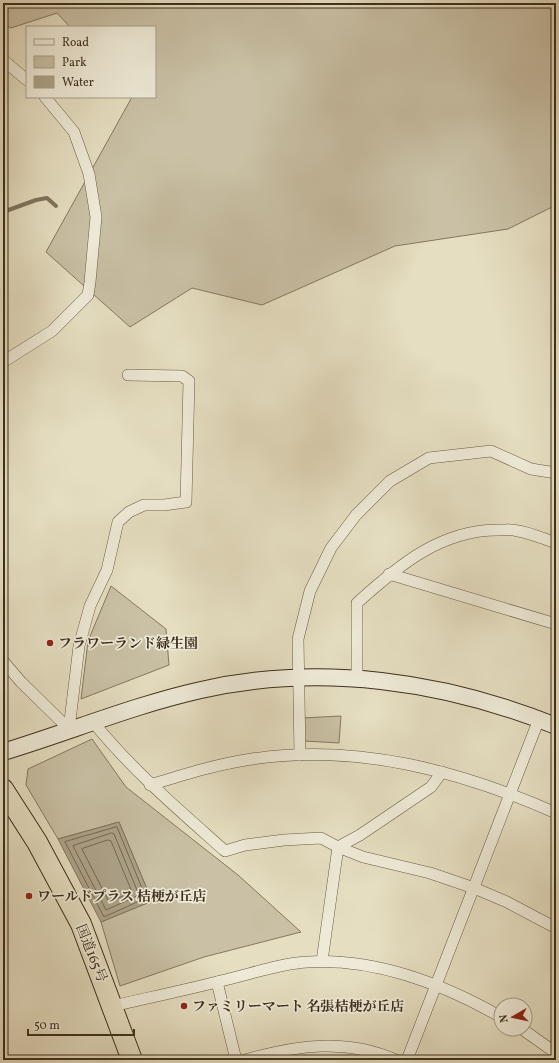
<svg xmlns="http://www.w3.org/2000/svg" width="559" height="1063" font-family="Vollkorn,'Noto Serif JP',serif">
  <rect width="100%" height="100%" fill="#e5dec1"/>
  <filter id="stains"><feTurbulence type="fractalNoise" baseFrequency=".005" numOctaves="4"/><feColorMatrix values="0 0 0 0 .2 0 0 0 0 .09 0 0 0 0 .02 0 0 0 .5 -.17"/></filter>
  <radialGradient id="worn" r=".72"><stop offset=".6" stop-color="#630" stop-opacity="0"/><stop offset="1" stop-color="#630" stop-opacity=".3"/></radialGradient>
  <!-- green -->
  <g fill="#c9c0a5" stroke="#847861">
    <polygon points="3,3 556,3 556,205 508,229 395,246 262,305 192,288 130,327 46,252 132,97 155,97 155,27 70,27 57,13 11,28 3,24"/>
    <polygon points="111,586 166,629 169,665 81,699 88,641"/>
    <polygon points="341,716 339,743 304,741 302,718"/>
    <polygon points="92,739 126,787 238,875 301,932 204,957 120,986 101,922 152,901 119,822 58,839 26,785 28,769"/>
  </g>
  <!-- water -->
  <polygon fill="#aca289" stroke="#80745e" points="119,822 152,901 101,922 58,839"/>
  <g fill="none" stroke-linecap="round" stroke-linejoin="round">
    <!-- shore -->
    <g stroke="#756853" stroke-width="1">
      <polygon points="117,827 146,898 104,917 65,842"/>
      <polygon points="112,833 114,834 139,895 106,910 73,846"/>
      <polygon points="108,840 111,841 132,892 109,902 82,849"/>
    </g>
    <!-- stream -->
    <polyline stroke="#80745e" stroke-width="4" points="3,212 36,200 47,198 56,206"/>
    <!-- street casing -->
    <g stroke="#685b46" stroke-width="12">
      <g id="street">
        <polyline points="3,60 27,80"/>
        <polyline points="3,362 52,331 88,295 90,282 96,217 89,174 74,132 45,97"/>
        <polyline points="389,574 556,624"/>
        <polyline points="3,661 21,682 69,729"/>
        <path d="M357 678V603C398 566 441 529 500 530 506 530 512 529 518 531 531 533 544 539 556 543"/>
        <path d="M94 723C133 771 179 810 225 851L245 845 284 840 321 838 338 847 363 857 430 873 474 888 507 902 556 928"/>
        <polyline points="69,729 79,646 90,606 107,570 118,522 129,512 144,505 164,505 186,502 189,381 182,376 128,375"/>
        <polyline points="300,755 298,639 310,591 331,548 356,515 390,481 429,458 491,451 531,469 556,473"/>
        <path d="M150 785C183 775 217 764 252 759 357 743 461 771 556 813"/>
        <polyline points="338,847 360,835 431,787 442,772"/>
        <polyline points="322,961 338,847"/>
        <polyline points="217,982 236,1060"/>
        <path d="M113 1006C152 997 190 989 229 979 254 973 282 963 308 962 376 958 443 984 501 1017"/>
        <polyline points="522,1029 556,1053"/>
        <path d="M245 1060C297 1045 345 1038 396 1060"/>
        <polyline points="407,1060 539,719"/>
      </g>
    </g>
    <!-- secondary casing -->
    <g stroke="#3e2f1d" stroke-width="18">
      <path id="secondary" d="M3 752C69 732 134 705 201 690 320 663 444 681 556 726"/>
    </g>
    <!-- highway casing -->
    <g stroke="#3e2f1d" stroke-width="22">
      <polyline id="highway" points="3,789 37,842 81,924 132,1060"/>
    </g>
    <!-- street -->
    <use href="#street" stroke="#eeead7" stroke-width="11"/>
    <!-- secondary -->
    <use href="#secondary" stroke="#eeead7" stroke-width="16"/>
    <!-- highway -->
    <use href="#highway" stroke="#e5dec1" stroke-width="20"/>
  </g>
  <!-- markers -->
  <g fill="#8f2418" stroke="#eeead7" stroke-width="1.5">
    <circle cx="50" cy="643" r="4"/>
    <circle cx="29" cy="896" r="4"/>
    <circle cx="184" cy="1006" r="4"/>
  </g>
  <g text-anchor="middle" stroke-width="3.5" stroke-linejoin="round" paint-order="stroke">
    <!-- poi labels -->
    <g font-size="14" font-weight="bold" fill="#3e2f1d" stroke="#eeead7" text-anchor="start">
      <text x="58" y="648">フラワーランド緑生園</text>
      <text x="37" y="901">ワールドプラス 桔梗が丘店</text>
      <text x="192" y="1011">ファミリーマート 名張桔梗が丘店</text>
    </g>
    <!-- street labels -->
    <g font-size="14" fill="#3e2f1d" stroke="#eeead7">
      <text transform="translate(92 953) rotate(68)" y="5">国道165号</text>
    </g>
  </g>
  <!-- margin -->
  <rect width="559" height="1063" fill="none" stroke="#e5dec1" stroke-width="16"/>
  <rect x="4" y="4" width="551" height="1055" fill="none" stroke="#3e2f1d" stroke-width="2"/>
  <rect x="8" y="8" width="543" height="1047" fill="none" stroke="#3e2f1d"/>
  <!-- legend -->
  <rect x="26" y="26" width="130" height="72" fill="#eeead7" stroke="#a89f8d"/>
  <rect x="34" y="39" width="20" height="6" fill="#eeead7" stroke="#a89f8d"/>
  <text x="62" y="46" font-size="12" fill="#3e2f1d">Road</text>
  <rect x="34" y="56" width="20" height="12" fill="#c9c0a5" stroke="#a89f8d"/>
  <text x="62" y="66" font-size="12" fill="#3e2f1d">Park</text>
  <rect x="34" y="76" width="20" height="12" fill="#aca289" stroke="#a89f8d"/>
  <text x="62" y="86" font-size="12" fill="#3e2f1d">Water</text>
  <!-- north arrow -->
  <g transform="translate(513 1017) rotate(261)"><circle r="19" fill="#eeead7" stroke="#a89f8d"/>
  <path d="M0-3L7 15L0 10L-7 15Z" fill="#8f2418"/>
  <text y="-6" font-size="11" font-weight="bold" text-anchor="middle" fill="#3e2f1d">N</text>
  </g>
  <!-- scale -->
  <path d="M28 1029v6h106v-6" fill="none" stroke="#3e2f1d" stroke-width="2"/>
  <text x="34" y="1029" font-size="12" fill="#3e2f1d" stroke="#eeead7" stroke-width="3" paint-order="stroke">50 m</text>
  <rect width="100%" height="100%" filter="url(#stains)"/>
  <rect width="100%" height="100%" fill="url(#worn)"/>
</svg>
